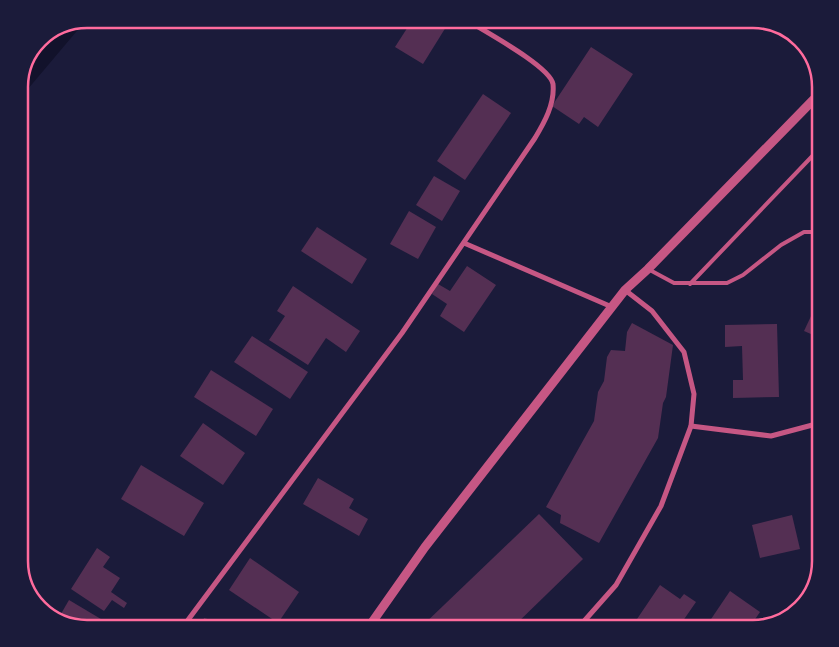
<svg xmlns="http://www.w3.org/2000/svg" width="839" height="647" font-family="Georgia,serif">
  <rect width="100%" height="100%" fill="#1b1b3a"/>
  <!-- water -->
  <polygon fill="#12122b" points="87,19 22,96 19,101 19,82 42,36"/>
  <!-- building -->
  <g fill="#542f53">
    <polygon points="413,19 433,19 446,27 423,64 395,47"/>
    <polygon points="591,47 633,74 598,127 584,117 579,124 552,106"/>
    <polygon points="483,94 511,113 465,180 437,161"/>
    <polygon points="434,176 460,191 442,221 416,205"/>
    <polygon points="409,211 436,227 418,259 390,244"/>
    <polygon points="317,227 367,259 352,284 301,251"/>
    <polygon points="467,266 496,285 464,332 440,316 447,304 432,294 438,284 450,291"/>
    <polygon points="293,286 360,331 346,352 326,338 308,365 269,340 285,316 277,311"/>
    <polygon points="819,299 820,300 820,338 804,331"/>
    <polygon points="632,323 673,345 666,397 663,403 658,438 599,543 560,523 561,515 546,507 594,421 598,392 604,381 607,357 611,350 625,351 627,332"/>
    <polygon points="777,324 779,397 733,398 733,380 743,380 742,346 725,347 725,325"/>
    <polygon points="252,336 308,372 290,399 234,362"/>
    <polygon points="211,370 273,409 256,436 194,397"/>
    <polygon points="203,423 245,453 223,485 180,456"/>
    <polygon points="141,465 204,503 184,536 121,499"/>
    <polygon points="318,478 354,499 349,508 368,519 359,536 303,504"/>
    <polygon points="539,514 583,559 512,628 420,628"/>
    <polygon points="792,515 800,549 760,558 752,525"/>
    <polygon points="97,548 110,557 103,567 120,578 111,592 127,603 124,608 112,600 104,611 71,589"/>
    <polygon points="250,558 299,592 278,623 229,590"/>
    <polygon points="660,585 680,599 684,594 696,602 678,628 644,628 635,622"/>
    <polygon points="730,591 760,612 749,628 705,628"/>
    <polygon points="69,600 116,628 86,628 58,619"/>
    <polygon points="204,618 225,624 233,628 200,628"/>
  </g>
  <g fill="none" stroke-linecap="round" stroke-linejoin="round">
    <!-- service -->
    <g stroke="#c65784" stroke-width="4">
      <polyline points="648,269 674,283 727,283 743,275 781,245 804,232 820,232"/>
      <polyline points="690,284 820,148"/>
    </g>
    <!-- minor -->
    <g stroke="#c65784" stroke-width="5">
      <polyline points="464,243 612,307"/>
      <polyline points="691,426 771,436 820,423"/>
      <path d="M182 628 402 333 535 138C544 123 555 104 553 84 550 66 482 30 465 19"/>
      <polyline points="578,628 616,585 661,506 691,426 694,394 684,352 652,311 625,290"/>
    </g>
    <!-- tertiary -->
    <polyline stroke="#c65784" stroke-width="9" points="368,628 425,547 625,290 648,269 820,93"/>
  </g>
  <!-- crop -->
  <path d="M0 0H839V647H0ZM87 28H753A59 59 0 0 1 812 87V561A59 59 0 0 1 753 620H87A59 59 0 0 1 28 561V87A59 59 0 0 1 87 28Z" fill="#1b1b3a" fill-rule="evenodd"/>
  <path fill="none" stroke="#ff6b9d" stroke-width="2.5" d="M87 28H753A59 59 0 0 1 812 87V561A59 59 0 0 1 753 620H87A59 59 0 0 1 28 561V87A59 59 0 0 1 87 28Z"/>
</svg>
